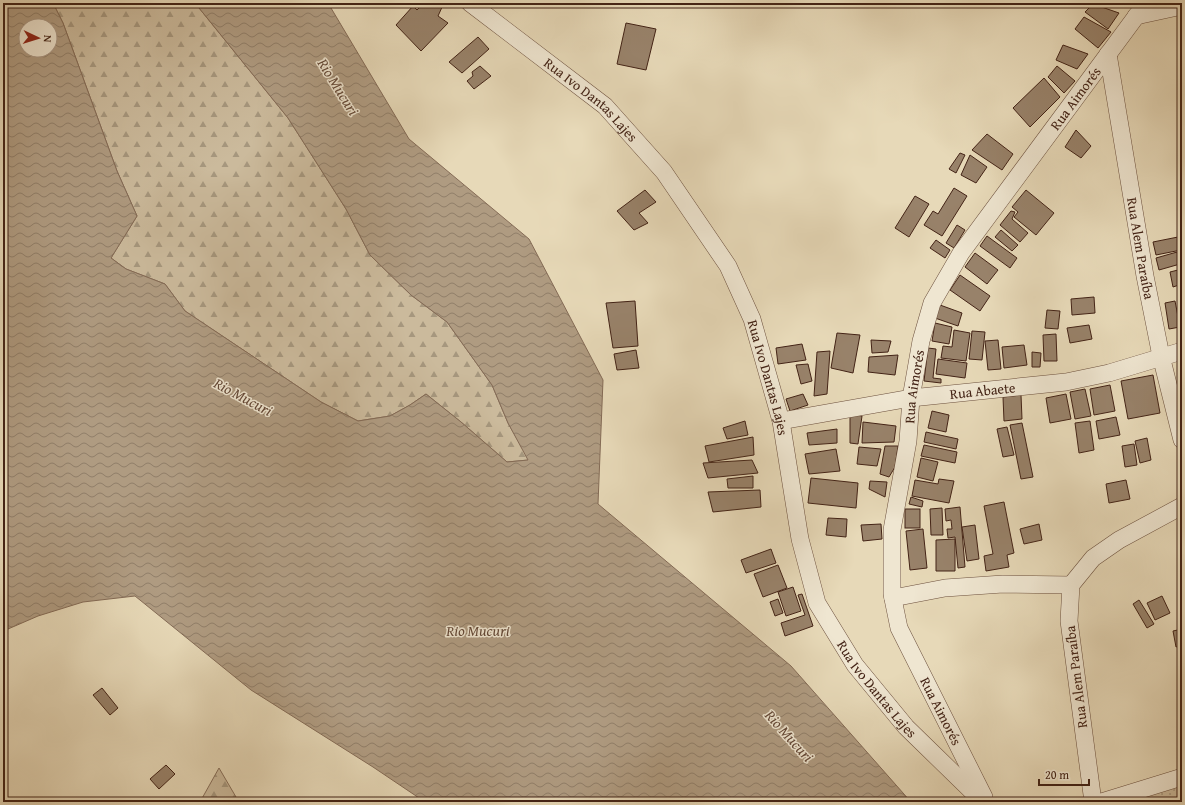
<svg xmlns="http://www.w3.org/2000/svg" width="1185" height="805" font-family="'Gentium Book Plus',serif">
  <defs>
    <pattern id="grass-dots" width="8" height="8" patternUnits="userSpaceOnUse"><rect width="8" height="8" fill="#cbba9c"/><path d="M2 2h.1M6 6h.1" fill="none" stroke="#a6977e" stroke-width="1.8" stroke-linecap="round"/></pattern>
    <pattern id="forest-firs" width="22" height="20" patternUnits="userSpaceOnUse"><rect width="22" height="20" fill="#cbba9c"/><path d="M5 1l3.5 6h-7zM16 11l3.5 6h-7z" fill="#a6977e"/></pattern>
    <pattern id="water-waves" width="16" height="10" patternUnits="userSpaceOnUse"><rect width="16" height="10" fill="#af9b81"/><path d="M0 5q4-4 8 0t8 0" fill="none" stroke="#907e69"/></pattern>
  </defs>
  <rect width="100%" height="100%" fill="#e7d9b8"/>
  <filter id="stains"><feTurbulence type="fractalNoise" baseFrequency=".005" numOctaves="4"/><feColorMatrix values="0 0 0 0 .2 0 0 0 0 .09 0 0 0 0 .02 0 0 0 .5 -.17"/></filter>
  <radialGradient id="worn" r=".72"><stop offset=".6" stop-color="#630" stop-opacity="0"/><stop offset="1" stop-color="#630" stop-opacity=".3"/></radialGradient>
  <!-- grass -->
  <polygon fill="url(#grass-dots)" stroke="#876e59" points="1182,784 1182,802 1121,802"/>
  <!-- forest -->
  <g fill="url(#forest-firs)" stroke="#876e59">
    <polygon points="53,3 195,3 288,118 346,209 370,255 411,295 447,322 492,385 508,423 529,460 507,462 461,422 426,394 410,405 390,416 358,421 321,402 185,311 165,284 126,269 111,258 137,216 117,171 63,23"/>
    <polygon points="219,768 236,797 240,802 200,802"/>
  </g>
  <!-- water -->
  <path fill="url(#water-waves)" stroke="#846b56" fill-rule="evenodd" d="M3 3H53L63 23 117 171 137 216 111 258 126 269 165 284 185 311 321 402 358 421 390 416 410 405 426 394 461 422 507 462 528 460 508 423 492 385 447 322 411 295 370 255 346 209 288 118 195 3H328L409 139 529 239 603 380 598 504 791 666 911 802H425L373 767 251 690 135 596 83 602 38 616 8 629 3 628ZM26 26H50V50H26Z"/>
  <!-- building -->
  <g fill="#98826a" stroke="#432316">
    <polygon points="424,3 447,3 443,5 438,16 448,23 421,51 396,25 413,6 417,10"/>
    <polygon points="1093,4 1119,13 1108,29 1085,12"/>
    <polygon points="1084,17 1111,32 1098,48 1075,29"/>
    <polygon points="626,23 656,29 646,70 617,64"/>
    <polygon points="478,37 489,49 462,73 449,62"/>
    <polygon points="1063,45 1088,54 1077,69 1056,60"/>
    <polygon points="480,66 491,76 474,89 467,81 473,76 472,72"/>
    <polygon points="1057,66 1075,81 1064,93 1048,77"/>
    <polygon points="1044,78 1060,97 1030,127 1013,108"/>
    <polygon points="1076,130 1091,146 1081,158 1065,147"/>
    <polygon points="987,134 1013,154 1002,170 972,150"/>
    <polygon points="960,153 965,155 956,173 949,169"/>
    <polygon points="970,155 987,167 976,183 961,175"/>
    <polygon points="954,188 967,196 942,236 924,225 933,211 938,214"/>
    <polygon points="645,190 656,202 639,213 648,223 634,230 617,211"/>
    <polygon points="1026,190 1054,213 1036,235 1014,217 1018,212 1012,207"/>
    <polygon points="915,196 929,204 909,237 895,228"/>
    <polygon points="1011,211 1015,212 1012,219 1028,233 1020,242 1000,225"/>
    <polygon points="957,225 965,230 954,248 946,243"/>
    <polygon points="1001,230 1018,245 1012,251 995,237"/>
    <polygon points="987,236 1017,258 1010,268 980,246"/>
    <polygon points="1178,237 1181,250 1156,255 1153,242"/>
    <polygon points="936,240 950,250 945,258 930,248"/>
    <polygon points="1177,252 1180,264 1159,270 1156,258"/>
    <polygon points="975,253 998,270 987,284 965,267"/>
    <polygon points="1182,269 1182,284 1173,287 1170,272"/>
    <polygon points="960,275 990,296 980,311 950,290"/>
    <polygon points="1094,297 1095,313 1072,315 1071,299"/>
    <polygon points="635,301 638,346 613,348 606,303"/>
    <polygon points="1175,301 1180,327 1169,329 1165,303"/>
    <polygon points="940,305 962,313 958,326 935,318"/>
    <polygon points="1047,310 1060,311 1058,329 1045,328"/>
    <polygon points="935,323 952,327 949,344 932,341"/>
    <polygon points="1089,325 1092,339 1070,343 1067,328"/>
    <polygon points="954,330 970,333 966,361 941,358 943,346 952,347"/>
    <polygon points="972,331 985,332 982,360 969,359"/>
    <polygon points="837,333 860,335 853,373 831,368"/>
    <polygon points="1056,334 1057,361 1044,361 1043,335"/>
    <polygon points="871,340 891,341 888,352 872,353"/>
    <polygon points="998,340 1001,369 988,370 985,341"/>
    <polygon points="802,344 806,360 778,364 776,348"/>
    <polygon points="1024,345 1027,365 1004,368 1002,347"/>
    <polygon points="928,348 936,349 933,378 941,379 941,383 924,381"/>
    <polygon points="636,350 639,368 617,370 614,354"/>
    <polygon points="830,351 827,394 814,396 817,352"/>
    <polygon points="1032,352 1041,353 1040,367 1032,367"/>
    <polygon points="898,355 895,375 868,372 869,357"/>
    <polygon points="938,359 967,363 965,378 936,374"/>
    <polygon points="808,364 812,381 801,384 796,365"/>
    <polygon points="1153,375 1160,413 1128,419 1121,381"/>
    <polygon points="1110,385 1115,411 1094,415 1090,389"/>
    <polygon points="1085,389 1091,416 1075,419 1070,392"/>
    <polygon points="803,394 808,405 790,411 786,399"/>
    <polygon points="1066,394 1071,419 1050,423 1046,398"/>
    <polygon points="1021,395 1022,419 1004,421 1003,397"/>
    <polygon points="932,411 949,415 946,432 928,428"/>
    <polygon points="850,414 862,416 858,444 850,443"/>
    <polygon points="1116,417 1120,435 1099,439 1096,421"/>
    <polygon points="745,421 748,435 727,439 723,428"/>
    <polygon points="1090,421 1094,450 1079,453 1075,423"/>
    <polygon points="863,422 896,426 894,442 862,443"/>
    <polygon points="1022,423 1033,477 1021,479 1010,425"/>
    <polygon points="1007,427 1014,455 1003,457 997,429"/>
    <polygon points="837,429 837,443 809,445 807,433"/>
    <polygon points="926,432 958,439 956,449 924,442"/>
    <polygon points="753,437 754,455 709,462 705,446"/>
    <polygon points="1147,438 1151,460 1140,463 1135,441"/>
    <polygon points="1134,444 1137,465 1125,467 1122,446"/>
    <polygon points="924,445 957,452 955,463 921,456"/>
    <polygon points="885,446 898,446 895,467 889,477 880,474"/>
    <polygon points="859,447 881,449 877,466 857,464"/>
    <polygon points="836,449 840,471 809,474 805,454"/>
    <polygon points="921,458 938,462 933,481 917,477"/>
    <polygon points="752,460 758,473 708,478 703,463"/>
    <polygon points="753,476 753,488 728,488 727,479"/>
    <polygon points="811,478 858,483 856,508 808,503"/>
    <polygon points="939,479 954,481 949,503 912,496 915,480 938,484"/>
    <polygon points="1126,480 1130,499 1109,503 1106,484"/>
    <polygon points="870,481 887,482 885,497 869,489"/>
    <polygon points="760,490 761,507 713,512 708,492"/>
    <polygon points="911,497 923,501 922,507 909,504"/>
    <polygon points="1004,502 1014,553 1007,555 1009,567 986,571 984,556 993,554 984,506"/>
    <polygon points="960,507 965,567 958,568 955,537 948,538 947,529 952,529 951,520 946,521 945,509"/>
    <polygon points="942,508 943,535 931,535 930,509"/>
    <rect x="905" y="509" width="15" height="19"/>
    <polygon points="828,518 847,519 846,537 826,535"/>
    <polygon points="881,524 882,539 863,541 861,525"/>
    <polygon points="1039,524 1042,540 1024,544 1020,529"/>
    <polygon points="975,525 979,559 967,561 962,527"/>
    <polygon points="923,529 927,568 910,570 906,531"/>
    <polygon points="955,539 955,571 936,571 936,540"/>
    <polygon points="771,549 776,563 746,573 741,560"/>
    <polygon points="778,565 787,588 763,597 754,574"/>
    <polygon points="793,587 801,611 786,616 778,592"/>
    <polygon points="802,594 813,626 785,636 781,623 805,615 798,595"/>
    <polygon points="1162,596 1170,613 1155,620 1147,603"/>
    <polygon points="778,599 783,613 775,616 770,602"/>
    <polygon points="1139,600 1154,624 1147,628 1133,604"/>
    <polygon points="1182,629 1182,645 1176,647 1173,631"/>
    <polygon points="102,688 118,708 110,715 93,695"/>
    <polygon points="166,765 175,774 159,789 150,779"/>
  </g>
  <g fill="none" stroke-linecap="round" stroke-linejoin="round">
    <!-- street casing -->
    <g stroke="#6c503e" stroke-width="18">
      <g id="street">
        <path id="s1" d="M470 3 605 106 664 172 728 266 752 319 781 421 800 539 817 603 855 665 906 727 983 802"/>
        <polyline points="1136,16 1182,6"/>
        <path id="s2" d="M1108 54 1145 276 1161 356 1182 440"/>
        <path id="s3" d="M781 421 911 398 1066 382 1109 373 1182 351"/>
        <polyline points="893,598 945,588 1003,584 1071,585"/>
        <path id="s4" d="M984 797 899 628 892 594V530L908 441 911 398 921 341 932 303 961 253 1146 3"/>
        <polyline points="1093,802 1069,621 1071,585 1093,558 1119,540 1182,506"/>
        <polyline points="1101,802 1182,777"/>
      </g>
    </g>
    <!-- street -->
    <use href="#street" stroke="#efe6d1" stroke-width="17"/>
  </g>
  <g text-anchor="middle" stroke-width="3" stroke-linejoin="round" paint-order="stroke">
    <!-- street labels -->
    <g font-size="14" fill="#432316" stroke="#efe6d1">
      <text dy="5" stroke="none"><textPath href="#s4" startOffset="769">Rua Aimorés</textPath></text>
      <text dy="5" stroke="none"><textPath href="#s1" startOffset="155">Rua Ivo Dantas Lajes</textPath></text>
      <text dy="5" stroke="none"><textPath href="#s2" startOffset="197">Rua Alem Paraíba</textPath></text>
      <text dy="5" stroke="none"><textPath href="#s1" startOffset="491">Rua Ivo Dantas Lajes</textPath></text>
      <text dy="5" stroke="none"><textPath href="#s4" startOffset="433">Rua Aimorés</textPath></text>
      <text dy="5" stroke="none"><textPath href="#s3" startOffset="204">Rua Abaete</textPath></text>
      <text transform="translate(1076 677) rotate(-97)" y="5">Rua Alem Paraíba</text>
      <text dy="5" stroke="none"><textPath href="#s1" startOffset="827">Rua Ivo Dantas Lajes</textPath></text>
      <text transform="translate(941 711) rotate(63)" y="5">Rua Aimorés</text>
    </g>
    <!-- water labels -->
    <g font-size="15" font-style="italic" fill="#634736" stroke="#efe6d1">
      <text transform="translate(338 87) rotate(58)" y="5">Rio Mucuri</text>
      <text transform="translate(243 397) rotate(28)" y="5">Rio Mucuri</text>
      <text x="478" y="636">Rio Mucuri</text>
      <text transform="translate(789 736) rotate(48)" y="5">Rio Mucuri</text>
    </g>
  </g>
  <!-- margin -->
  <rect width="1185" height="805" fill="none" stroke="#e7d9b8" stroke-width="16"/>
  <rect x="4" y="4" width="1177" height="797" fill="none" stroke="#432316" stroke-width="2"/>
  <rect x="8" y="8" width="1169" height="789" fill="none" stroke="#432316"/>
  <!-- north arrow -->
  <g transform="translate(38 38) rotate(94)"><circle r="19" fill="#efe6d1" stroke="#aa9886"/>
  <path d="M0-3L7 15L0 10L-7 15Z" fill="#8f2418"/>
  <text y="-6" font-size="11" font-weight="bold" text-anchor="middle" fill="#432316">N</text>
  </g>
  <!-- scale -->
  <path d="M1039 779v6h50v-6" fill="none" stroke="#432316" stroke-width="2"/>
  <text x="1045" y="779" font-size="12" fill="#432316" stroke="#efe6d1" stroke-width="3" paint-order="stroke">20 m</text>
  <rect width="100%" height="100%" filter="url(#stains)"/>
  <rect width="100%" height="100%" fill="url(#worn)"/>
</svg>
